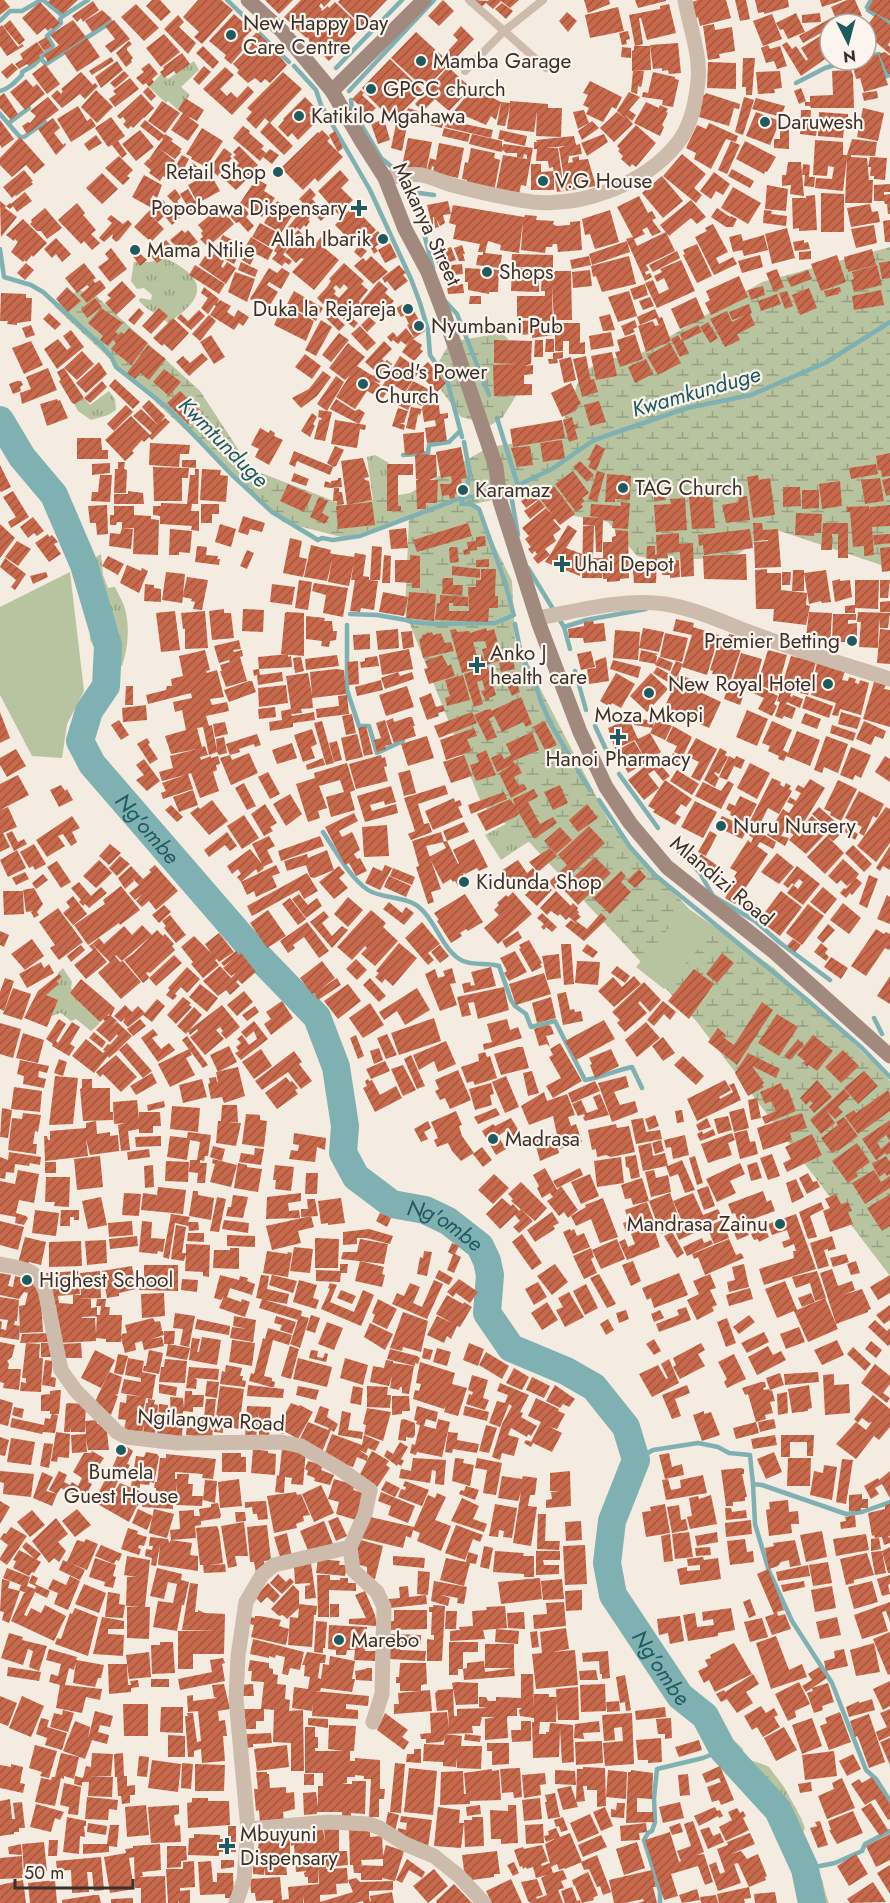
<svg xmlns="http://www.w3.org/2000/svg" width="890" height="1903" font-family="Jost,sans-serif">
  <defs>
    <pattern id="grass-tufts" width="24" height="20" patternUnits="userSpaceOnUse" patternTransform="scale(1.5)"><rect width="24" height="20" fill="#b8c4a0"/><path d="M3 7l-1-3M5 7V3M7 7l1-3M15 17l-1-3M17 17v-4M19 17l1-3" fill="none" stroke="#97a083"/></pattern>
    <pattern id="wetland-marsh" width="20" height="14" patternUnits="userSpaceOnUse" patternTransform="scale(1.5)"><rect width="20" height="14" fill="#b8c4a0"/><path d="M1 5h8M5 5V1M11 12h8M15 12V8" fill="none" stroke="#97a083"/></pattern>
    <pattern id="building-hatch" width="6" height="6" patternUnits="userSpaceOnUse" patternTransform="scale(1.5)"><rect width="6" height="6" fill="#c8694b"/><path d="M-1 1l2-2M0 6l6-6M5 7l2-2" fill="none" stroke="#a4573f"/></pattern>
  </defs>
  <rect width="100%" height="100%" fill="#f4ebe1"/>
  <!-- grass -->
  <g fill="url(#grass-tufts)">
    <polygon points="194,61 199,70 181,87 190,95 178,110 168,101 166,103 149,87 161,74 168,79"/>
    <path d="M165 258C209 279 206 298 168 323 158 314 148 311 139 301L140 298 151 300 152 295 144 288 137 289 131 281 134 262H150Z"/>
    <polygon points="109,391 115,399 116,410 108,415 91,420 78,411 72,400 85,399 90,405"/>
    <polygon points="375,455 389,463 387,466 388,521 376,522 367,457"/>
    <path d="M101 554 103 575 108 588 115 587C118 594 123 601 125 609 130 626 128 649 122 666L106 668 90 640 89 617H97L87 594 79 567Z"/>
    <polygon points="519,817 531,840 501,860 485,835"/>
    <polygon points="63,968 72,982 71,988 99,1012 99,1024 91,1031 76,1019 71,1021 61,1013 52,1016 50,1014 46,993 58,983 58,973"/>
    <path d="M734 1740 743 1749V1757C752 1762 760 1762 769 1767L784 1787 801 1818 805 1828 800 1838 807 1844 809 1853 803 1861 795 1858 772 1810 734 1766H728V1760L724 1755 726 1747Z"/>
    <path d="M816 1868C825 1881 823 1889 829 1903H816L813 1883 806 1873Z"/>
  </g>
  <!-- wetland -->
  <g fill="url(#wetland-marsh)">
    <polygon points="890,247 890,568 777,530 731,558 658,560 637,556 608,522 552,512 525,493 474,504 512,581 515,640 610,823 689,909 774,968 879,1068 890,1081 890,1276 697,1022 530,843 482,805 405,612 409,518 345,538 283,522 54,306 78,290 96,296 200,391 251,469 344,505 410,493 489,447 557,437 581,375 603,358 633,358 762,282"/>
    <polygon points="502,333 519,350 522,386 503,417 491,425 461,417 438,386 436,367 450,342"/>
  </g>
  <!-- park -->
  <g fill="#b8c4a0">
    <polygon points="70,572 84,691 67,724 62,758 32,756 0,695 0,607"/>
    <polygon points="684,910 712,933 664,989 636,967"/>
  </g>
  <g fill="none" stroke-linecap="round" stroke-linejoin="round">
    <!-- stream -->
    <g stroke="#7fb0b2" stroke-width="4.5">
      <polyline points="43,0 63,16 88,0"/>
      <polyline points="227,0 252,24"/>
      <polyline points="867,7 871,0"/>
      <polyline points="868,10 890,24"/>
      <polyline points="0,21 10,11 22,11 41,0"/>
      <polyline points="258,32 289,62"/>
      <polyline points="866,57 879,54 887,76 890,75"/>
      <polyline points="40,58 46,64 111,22"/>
      <polyline points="294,66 316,90 321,105 370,190 411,279 420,303 428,330 430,355 447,380 462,437"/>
      <polyline points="336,68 402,0"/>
      <polyline points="796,83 825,68 852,60"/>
      <path d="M0 91C9 89 15 82 22 75V72L34 65 53 46 47 36 61 23 60 19 63 16"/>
      <polyline points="349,91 434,0"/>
      <polyline points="351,100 352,109 381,158 397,171"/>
      <polyline points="0,114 20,137 24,137 45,122"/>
      <polyline points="9,123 29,108"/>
      <polyline points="403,177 414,195 433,268"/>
      <polyline points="414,195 419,193 434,195"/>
      <polyline points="0,249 4,277 31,285 43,292 101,345 112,358 116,367 169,409 231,474 272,512 318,540 322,538 333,540 360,536 461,498 479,496"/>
      <polyline points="445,301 457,314 489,395"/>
      <polyline points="497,418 518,486"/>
      <polyline points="464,442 470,474 467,487 461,504 471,504 479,509 505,582 513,612"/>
      <polyline points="403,455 428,453 429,445 449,442 460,431"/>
      <polyline points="518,535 510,489 552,469 594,440 687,408 751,395 825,363 890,322"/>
      <polyline points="528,568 564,627 570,649"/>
      <polyline points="350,614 377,615 406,620 412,622 434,624 495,623 514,615"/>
      <polyline points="515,624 521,654 536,685 541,702 552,726 576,767"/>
      <polyline points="347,625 347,690 359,726 369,726 377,753 403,741"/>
      <polyline points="564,627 586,620 646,609"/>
      <polyline points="575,671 586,710"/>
      <polyline points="595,726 610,758"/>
      <polyline points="578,771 590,790"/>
      <polyline points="619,774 658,828"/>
      <polyline points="599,800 630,847 655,875 806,999 862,1048 890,1077"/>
      <path d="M323 832C335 850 350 878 368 890 382 899 407 896 420 908 436 921 443 952 463 961 475 966 487 962 499 966L511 1000 515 1006 526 1014 531 1027 555 1021 585 1080C601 1078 616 1070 632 1067L642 1088"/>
      <polyline points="675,847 700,873 713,896 755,921 779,942 830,980"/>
      <polyline points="874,1018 882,1034"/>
      <polyline points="636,1460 653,1450 698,1443 718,1447 729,1453 750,1455 753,1484 762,1485 846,1514 862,1512 890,1502"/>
      <polyline points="753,1484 755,1524 769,1571 792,1621 832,1683 866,1770 876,1779 890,1801"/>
      <polyline points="805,1869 835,1863 862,1851 865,1844 890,1831"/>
      <polyline points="660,1903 660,1891 644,1840 648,1833 652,1831 655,1822 654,1798 657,1769 703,1758 723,1750"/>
    </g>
    <!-- river -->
    <path stroke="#7fb0b2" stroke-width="28" id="s1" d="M0 420 22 457 54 495 84 565 108 646 106 686 89 711 80 741 92 764 259 957 317 1017 336 1067 345 1126 343 1153 356 1177 392 1204 425 1210 448 1221 480 1246 487 1261 490 1275 487 1313 511 1348 566 1371 594 1387 626 1427 636 1460 612 1521 607 1563 613 1595 680 1696 705 1716 723 1750 778 1810 805 1869 812 1903"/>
  </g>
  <!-- building -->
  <g fill="url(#building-hatch)" fill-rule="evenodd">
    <polygon points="0,0 4,0 10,7 0,15"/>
    <polygon points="50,0 78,0 63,14 48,2"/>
    <polygon points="152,0 160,0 171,12 161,21 146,6"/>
    <polygon points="198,0 221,0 233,10 202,44 194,37 199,32 183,17"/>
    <polygon points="265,0 293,0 279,14"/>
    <polygon points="301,0 331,0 324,7 321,3 319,6 322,9 321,10 322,11 328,6 329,8 335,2 357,23 355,24 360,29 329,61 310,43 308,37 307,38 304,36 284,17"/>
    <polygon points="340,0 387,0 362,26 338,2"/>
    <polygon points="443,0 454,11 439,26 428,16"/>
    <polygon points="473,0 488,1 489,0 519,0 510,8 501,1 493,9 486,3 480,8"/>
    <polygon points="584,0 609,0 610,4 588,13"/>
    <polygon points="635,0 666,0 666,1 638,8"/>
    <polygon points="698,0 726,0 731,18 700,26 698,17 696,18 692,2"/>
    <polygon points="735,0 746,0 750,19 740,21"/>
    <polygon points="755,0 788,0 789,7 764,14 764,12 758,13"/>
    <polygon points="820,0 843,0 822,7"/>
    <polygon points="847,0 855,0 862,16 845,24 838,24 831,7"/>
    <polygon points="873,0 890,0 890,21 868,9"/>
    <polygon points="93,1 99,10 83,22 81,18 77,22 72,16"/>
    <polygon points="40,2 60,23 53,29 51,28 48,31 45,28 37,35 22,18"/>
    <polygon points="502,3 513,11 506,19 495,9"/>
    <polygon points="136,4 159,28 144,41 121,17"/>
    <polygon points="669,4 676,33 647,40 641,18 639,18 643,44 635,46 629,15 660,9 660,6"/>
    <polygon points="618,7 624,31 590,38 585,15"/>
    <polygon points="102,10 112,19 92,32 85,21"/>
    <polygon points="567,12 577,21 568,32 559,21"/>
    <polygon points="796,13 805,32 788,39 783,29 780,30 776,23"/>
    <polygon points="820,13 821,22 802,23 802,15"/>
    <polygon points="234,14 252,30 243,39 248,44 231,64 224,58 226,55 209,41"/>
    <polygon points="772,14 782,39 763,46 753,21"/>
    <polygon points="876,14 890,25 890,42 888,45 890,47 890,54 866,34 866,27"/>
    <polygon points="178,15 184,22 179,27 196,43 188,54 164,29"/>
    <polygon points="833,17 837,24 830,24 830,28 803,43 799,36"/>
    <polygon points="10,20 25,40 19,45 3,26"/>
    <polygon points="73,20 86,37 48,62 44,55 59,45 50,35"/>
    <polygon points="114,20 130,39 111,53 105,46 115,39 105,26"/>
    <polygon points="714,24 715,30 732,27 735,51 719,54 720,58 708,60 703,26"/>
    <polygon points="2,25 18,47 22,44 24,46 7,56 0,46 0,27"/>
    <polygon points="461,26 474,39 454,60 446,53 458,40 453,35"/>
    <polygon points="830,30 830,60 837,60 832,63 828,57 801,76 782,45 787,42 792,49 796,46 806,61 808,59 801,48"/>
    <polygon points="628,31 630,39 626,40 627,44 622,45 619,33"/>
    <polygon points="257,32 279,53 278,54 287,65 270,83 265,79 261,83 255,78 248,83 237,73 239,70 233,64 252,45 248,41"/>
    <polygon points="416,32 450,63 425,89 391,58"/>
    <polygon points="164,34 180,52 161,67 146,48"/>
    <polygon points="46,37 52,46 44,51 38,42"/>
    <polygon points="87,38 100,57 77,72 64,53"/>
    <polygon points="129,41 132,44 127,48 127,50 133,58 131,60 132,62 126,67 116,53"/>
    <polygon points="37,42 44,52 39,56 40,58 29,66 27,64 19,69 15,64 23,59 20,54"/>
    <polygon points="678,43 681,73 669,74 668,70 662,71 662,68 653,69 650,45"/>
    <polygon points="768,45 770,49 780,46 787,66 777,69 774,61 766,63 761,48"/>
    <polygon points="203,46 219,62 213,69 196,53"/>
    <polygon points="634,46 650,46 651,70 632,71 632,51 634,50"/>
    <polygon points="622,47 631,48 631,58 621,57"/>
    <polygon points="885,52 890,56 890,74 888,74 879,54"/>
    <polygon points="182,53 190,64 176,74 174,71 164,78 160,72 164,69 163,67"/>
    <polygon points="878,54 888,85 864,92 860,78 856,79 852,62 866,60 866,58"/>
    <polygon points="111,57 114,61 92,75 89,71"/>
    <polygon points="743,58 755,58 752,95 746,95 746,87 742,87"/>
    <polygon points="390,59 423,91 391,123 382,114 384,112 364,92 365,91 362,88"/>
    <polygon points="117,61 123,70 101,88 95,77"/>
    <polygon points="708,62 736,63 736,89 707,88"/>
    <polygon points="12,63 18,69 7,79 1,72"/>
    <polygon points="149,63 158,74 152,79 154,82 149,87 146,83 143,85 136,78 144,72 141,69"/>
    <polygon points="45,64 60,84 47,94 32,74"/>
    <polygon points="204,66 211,72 199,85 193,79"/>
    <polygon points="225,67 234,75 220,89 227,96 231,92 237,98 248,86 254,92 232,115 203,89"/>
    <polygon points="448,67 471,88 449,111 435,99 423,111 415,104"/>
    <polygon points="851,70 853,75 854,108 811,108 810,106 805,106 805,102 810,102 810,96 833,95 832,71"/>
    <polygon points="124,71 129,76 115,88 110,83"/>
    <polygon points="633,71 644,71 642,84 641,87 638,86 637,94 631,92"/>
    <polygon points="780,71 782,88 774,89 775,93 758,94 756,72"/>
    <polygon points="81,72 93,85 95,83 98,86 85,99 80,94 62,108 51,96 57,90 61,94 63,91 61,89"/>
    <polygon points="283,72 302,89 270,123 265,118 256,129 246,119 252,112 247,108"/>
    <polygon points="653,72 675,77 675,79 679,80 673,107 662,105 663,100 642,97 643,92 648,93"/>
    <polygon points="130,78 139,89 115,107 109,99 116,94 113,91"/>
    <polygon points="26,79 33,87 37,84 45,94 25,110 10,92"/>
    <polygon points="590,81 622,97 616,109 612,107 603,122 586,114 589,108 583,105 588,95 583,93"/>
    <polygon points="148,87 156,96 151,101 143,92"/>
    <polygon points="473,88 501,102 496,120 491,116 486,125 454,111"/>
    <polygon points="801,88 806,101 799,104 794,91"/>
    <polygon points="96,90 113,107 97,123 81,107"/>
    <polygon points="361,90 364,93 362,95 376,108 364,119 355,110 360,106 352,99"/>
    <polygon points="877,91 878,98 864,101 862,93"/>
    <polygon points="629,92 640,97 629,110 636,115 632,121 625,115 633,124 614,142 600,128 617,112 626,119 617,111"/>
    <polygon points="4,93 18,114 11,120 0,108 0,96"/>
    <polygon points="706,93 740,104 739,109 734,108 729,126 699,117 701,108 696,107 700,94 705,95"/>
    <polygon points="141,94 154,108 144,118 142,117 143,118 133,128 131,126 128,129 123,124 126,121 123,117 120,119 117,116"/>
    <polygon points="48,97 59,110 27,134 22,126 28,122 30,123 36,116 30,111"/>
    <polygon points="305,97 315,107 309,113 317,121 298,140 292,133 288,137 278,127 284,120 283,119"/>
    <polygon points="744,97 754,100 743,135 735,132"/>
    <polygon points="185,98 204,110 197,121 187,116 199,125 188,141 171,130 183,113 178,110"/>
    <polygon points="756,98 785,106 781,117 752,109"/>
    <polygon points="162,101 180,113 165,133 148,121"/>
    <polygon points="510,101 548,104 548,108 562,108 561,137 536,136 537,111 534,132 507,129 510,106 505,126 497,125 501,102 510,103"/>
    <polygon points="646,102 659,108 660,105 668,109 666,112 668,113 662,125 664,127 660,136 634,123"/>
    <polygon points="78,106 87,121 91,118 96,126 71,142 57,119"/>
    <polygon points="408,108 418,111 416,122 403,120"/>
    <polygon points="863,108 884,113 878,141 857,137"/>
    <polygon points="584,110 589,123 578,129 573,112"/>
    <polygon points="801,110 811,110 810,128 817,129 816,136 800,134"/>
    <polygon points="419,111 445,115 442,128 421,123 422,118 418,117"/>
    <polygon points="756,112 780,121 770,145 746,136"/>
    <polygon points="819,112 848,114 848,130 844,129 843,138 818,136"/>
    <polygon points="111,117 125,136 118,141 127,154 122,158 112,145 108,147 95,128"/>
    <polygon points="53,118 60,128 54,133 63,145 65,143 66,145 56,155 38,129"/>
    <polygon points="384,119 390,140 378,144 371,124"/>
    <polygon points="0,120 14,139 2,148 0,145"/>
    <polygon points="145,120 164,135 165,134 173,139 171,141 182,149 180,151 181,152 175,159 160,149 175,161 165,177 163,176 160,181 149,173 151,170 144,164 148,159 153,162 149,159 163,139 162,138 159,141 140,126"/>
    <polygon points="446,120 493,130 491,138 445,127"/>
    <polygon points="592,121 599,128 582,140 578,131"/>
    <polygon points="269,122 293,146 284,155 260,132"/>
    <polygon points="709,123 738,136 736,142 726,139 711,169 694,159 696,153 686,148 697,125 706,129"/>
    <polygon points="396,124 407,126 402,151 391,148"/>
    <polygon points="636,125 656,143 636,167 632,164 630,167 621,159 623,156 618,151 620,149 617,146"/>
    <polygon points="780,125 789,125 789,149 774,148 774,139 780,139"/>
    <polygon points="243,126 250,131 249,133 264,146 261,149 266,153 270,149 279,155 272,164 263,157 260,161 233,138"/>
    <polygon points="202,128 223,141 206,167 191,159 192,157 186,154"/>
    <polygon points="444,128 470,134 468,142 442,136"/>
    <polygon points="140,130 154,147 136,161 122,144"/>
    <polygon points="322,130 330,138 327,141 343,157 318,182 315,178 303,190 281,168 318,132 319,133"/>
    <polygon points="500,130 527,136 525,146 504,141 504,139 503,140 498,139"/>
    <polygon points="335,131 343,148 338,152 329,135"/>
    <polygon points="472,134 502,141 502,147 504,144 533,148 526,186 521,185 519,194 496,190 503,155 527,159 527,155 524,154 523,158 517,157 517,153 506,153 503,150 501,152 469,144"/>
    <polygon points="604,134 608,142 587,156 581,143"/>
    <polygon points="96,135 102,143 89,151 84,144"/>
    <polygon points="574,136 576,145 580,144 582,154 569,156 568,163 573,162 572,158 579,156 579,160 588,159 596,186 566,191 559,148 566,146 546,148 558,148 564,191 557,192 553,167 549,168 548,161 536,161 537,149 534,149 534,142 537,142 536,140"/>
    <polygon points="20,137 45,165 34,174 26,165 12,177 0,165 0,158"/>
    <polygon points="408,138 432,142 426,171 402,166"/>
    <polygon points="852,139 877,142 875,156 851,155 851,157 867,158 869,180 873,180 872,203 845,203 847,158 843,191 815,188 816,178 832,179 834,167 828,166 827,176 813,175 815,140 843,142 843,155 847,155"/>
    <polygon points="731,141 740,145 727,174 718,170"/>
    <polygon points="745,141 776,157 767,172 765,171 764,174 736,159"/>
    <polygon points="439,143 464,148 458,178 433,173 434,167 432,166 431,171 427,170 430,158 436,160"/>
    <polygon points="239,146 258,165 249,174 251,175 236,190 224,179 239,163 233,157 236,155 233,152"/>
    <polygon points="224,148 232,154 230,157 232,158 218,176 209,169"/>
    <polygon points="471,148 495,153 494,158 500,160 494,192 466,186 467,180 462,179 465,162 468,163"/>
    <polygon points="682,154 706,174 694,188 702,195 696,203 663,176"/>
    <polygon points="182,155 189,159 179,178 171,174"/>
    <polygon points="119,156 133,170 127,176 130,178 123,185 105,168"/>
    <polygon points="870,157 887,158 885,180 874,179 874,176 870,176 871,167 874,167 868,167"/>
    <polygon points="788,162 801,162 804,196 790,194 791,185 782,186 782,175 786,175"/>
    <polygon points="193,163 203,172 195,181 185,171"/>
    <polygon points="531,164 541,164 541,172 554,171 554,190 531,190"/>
    <polygon points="803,164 810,165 809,177 815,177 814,187 804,186 805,175 802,175"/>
    <polygon points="732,169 754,181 750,188 728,176"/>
    <polygon points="24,170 33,181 31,182 33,184 16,196 15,195 12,198 3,187"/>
    <polygon points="340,170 349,180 341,188 353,200 338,214 318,191"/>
    <polygon points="714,172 730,184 723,195 716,191 711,199 700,191"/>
    <polygon points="102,173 118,189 102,204 86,188"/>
    <polygon points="210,173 220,191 198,203 201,209 192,214 180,194 188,189 195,201 196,200 188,185"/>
    <polygon points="144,175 162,185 157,198 153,195 151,199 154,200 150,207 132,197"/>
    <polygon points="662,176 683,201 663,218 642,193"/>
    <polygon points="259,180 267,185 264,191 275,198 262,217 240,203 252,185 254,186"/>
    <polygon points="890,184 890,192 884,192 884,195 890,194 890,214 888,214 887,204 885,204 884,201 874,201 874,185"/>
    <polygon points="767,185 788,189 786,211 765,209"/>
    <polygon points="733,187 761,203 748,224 721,208"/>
    <polygon points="310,188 316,195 312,199 327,215 321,221 299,199"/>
    <polygon points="175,189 181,197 177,201 186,212 172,225 163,214 164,216 158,222 148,212 163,200 169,208 174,203 167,196"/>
    <polygon points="25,192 32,201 17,212 13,206 10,209 6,206 10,203 11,204"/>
    <polygon points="821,193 844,194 844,232 821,232"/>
    <polygon points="815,195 817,230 799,231 799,228 793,229 792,198 806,198 806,196"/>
    <polygon points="639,196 648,213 652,211 656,218 652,220 661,232 652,236 647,227 642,230 645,234 634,239 637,246 666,232 675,251 646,265 649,270 645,272 646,275 650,273 652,277 645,281 626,239 633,237 617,207"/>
    <polygon points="691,200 706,217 697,224 691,218 669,236 660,225"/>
    <polygon points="0,201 6,206 5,208 17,217 1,237"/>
    <polygon points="277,201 295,211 281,233 264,223"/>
    <polygon points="448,201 451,214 443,215 445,223 440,226 436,218 439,227 435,228 434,217 433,217 433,228 428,230 427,222 431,221 427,205"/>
    <polygon points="77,203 85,213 83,215 85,217 96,230 91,234 100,243 92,250 84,241 81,244 58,220"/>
    <polygon points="242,204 249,214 246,217 254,226 248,232 239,222 236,223 227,213"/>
    <polygon points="870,204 872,212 878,211 880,222 851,227 847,208"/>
    <polygon points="453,205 524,217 525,215 537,216 536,220 554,221 553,224 556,226 570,225 570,222 580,221 582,250 558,252 557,244 553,244 552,247 546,247 545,253 521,250 523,221 519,253 500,250 501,245 488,241 485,253 502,255 500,268 476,265 478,255 483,255 483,252 478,252 480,244 453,239 456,225 449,223"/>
    <polygon points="353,206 376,230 364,242 378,231 383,237 381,238 383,241 375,247 378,251 374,254 369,244 366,247 353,234 349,239 335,225"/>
    <polygon points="220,207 234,224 210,245 208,243 206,245 200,239 203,237 201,233 203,231 198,225"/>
    <polygon points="45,208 62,228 47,239 41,231 37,231 30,224 32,222 31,220"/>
    <polygon points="717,208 730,217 731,216 737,219 733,227 726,227 711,217"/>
    <polygon points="303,209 312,215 308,220 310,221 306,227 304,225 300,230 297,227 289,236 284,232"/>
    <polygon points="610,210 619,242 595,249 590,234 585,235 582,219"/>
    <polygon points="764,210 772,211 771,214 787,216 786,226 763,223"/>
    <polygon points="148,212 164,229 151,242 134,227"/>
    <polygon points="111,215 123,224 128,220 132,224 119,240 116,242 112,238 113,234 104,242 99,238 112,223 107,219"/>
    <polygon points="23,219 47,243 33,257 32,255 26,262 25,260 23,262 11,252 18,242 15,239 14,241 6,235"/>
    <polygon points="890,220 890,242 885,242 883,221"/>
    <polygon points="260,223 280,234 272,248 252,237"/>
    <polygon points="713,224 728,252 716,258 719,264 733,257 737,264 714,275 695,237 707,231 705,228"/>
    <polygon points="874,225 877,243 856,248 851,229"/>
    <polygon points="787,228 795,258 772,264 765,234"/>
    <polygon points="182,230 185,233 188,230 198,242 183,254 170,240"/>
    <polygon points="298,230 315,245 321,237 325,241 321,245 339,260 314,290 292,272 304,259 301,258 296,263 285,252 290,247 286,244"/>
    <polygon points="741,234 743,241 764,235 768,250 744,256 742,250 733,252 729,237"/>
    <polygon points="223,235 244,246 234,264 213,253"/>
    <polygon points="251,237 273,250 268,260 256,254 250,265 239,258"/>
    <polygon points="56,238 71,254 62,262 56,254 52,258 44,249"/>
    <polygon points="166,240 173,248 168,254 169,255 157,263 150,255"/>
    <polygon points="804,240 804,243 808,242 810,249 795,251 793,242"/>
    <polygon points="280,241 288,247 283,255 292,261 289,265 285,262 282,266 272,259 277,253 274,251"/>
    <polygon points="627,241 630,252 592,265 589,254"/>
    <polygon points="390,243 397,257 385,263 378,250"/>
    <polygon points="697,244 712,276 697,283 683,255 685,254 683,250"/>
    <polygon points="359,245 367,251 361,258 354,252"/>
    <polygon points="462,245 465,254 463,254 465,261 459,261 454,248"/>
    <polygon points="133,247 147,260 140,266 129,251"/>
    <polygon points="451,247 456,260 438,266 435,257 437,256 436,252"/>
    <polygon points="111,248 127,269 110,282 98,267 109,259 105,254"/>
    <polygon points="872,249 876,265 848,272 848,269 846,269 844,257"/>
    <polygon points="677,251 680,258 653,272 649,265"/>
    <polygon points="811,251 811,259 799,260 799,252"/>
    <polygon points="214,254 224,261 221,266 223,268 227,262 236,268 226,284 199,265 205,256 210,259"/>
    <polygon points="512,254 553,255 553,268 511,267"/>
    <polygon points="760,255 763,267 742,273 738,261"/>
    <polygon points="837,255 846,282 821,291 811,264"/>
    <polygon points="371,256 388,272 373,284 354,266 363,258 366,261"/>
    <polygon points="589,256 591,265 572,269 570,260"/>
    <polygon points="629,256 636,284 602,292 596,276 593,277 591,266"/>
    <polygon points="681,260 695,291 657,308 645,283 653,280 659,294 669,289 664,278 657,282 654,276 662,272 660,269"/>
    <polygon points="890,261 890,278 882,279 879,263"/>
    <polygon points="241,262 258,270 255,277 238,270"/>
    <polygon points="26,263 34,270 25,280 17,273"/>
    <polygon points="84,263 96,278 93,280 95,283 100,280 106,288 87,303 80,295 89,287 87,285 77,293 65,278"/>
    <path d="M344 263 364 281 361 284 368 290 359 301 360 302 358 305 362 309 353 319 358 323 354 328 331 308 338 301 336 300 330 307 325 302 323 304 317 298 327 287 331 281 329 279ZM344 284 348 288 339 298 334 294 336 291 333 288 336 285 340 289Z"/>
    <polygon points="462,264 463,274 442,276 441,266"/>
    <polygon points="195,265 225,284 219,294 189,275"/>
    <polygon points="399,265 406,273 403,275 408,281 395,291 387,281 385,283 382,278"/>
    <polygon points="877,265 882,285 854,292 851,280 854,279 852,272"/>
    <polygon points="269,268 277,273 282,268 290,273 281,289 269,282 267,285 278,292 270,305 261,300 259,304 250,299"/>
    <polygon points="465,268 499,270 498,292 489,292 489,294 468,290 468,282 465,282"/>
    <polygon points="512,268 539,269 539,292 511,291"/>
    <polygon points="777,269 784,287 774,292 766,273"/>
    <polygon points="590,270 592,286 573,288 572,272"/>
    <polygon points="808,270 812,279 791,287 787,278"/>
    <polygon points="553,271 571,271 572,320 554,320 552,285 553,335 532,338 532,334 520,335 519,321 542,320 542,318 517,318 517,296 545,296 545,291 541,291 542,272 553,273"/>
    <polygon points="235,272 255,279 247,302 228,292"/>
    <polygon points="739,276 748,297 711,315 705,303 710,300 706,291"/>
    <polygon points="122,281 136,296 116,315 105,303 111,298 107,295"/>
    <polygon points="379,281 388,289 385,293 394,301 378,319 360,304"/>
    <polygon points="463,284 464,293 448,294 447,286"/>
    <polygon points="645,284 648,295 634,300 630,289"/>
    <polygon points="763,286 765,295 751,300 748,290"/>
    <polygon points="67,287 81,301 68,312 56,299"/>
    <polygon points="204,287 219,299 217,304 220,300 231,306 227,312 234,317 238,310 249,317 243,326 239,323 234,330 210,315 216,306 214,305 208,314 201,308 208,298 201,293"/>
    <polygon points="840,287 841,292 839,292 839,294 826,297 824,291"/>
    <polygon points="809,288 817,308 800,315 792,295"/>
    <polygon points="881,290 884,305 854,310 852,296"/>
    <polygon points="294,291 323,308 316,321 287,304"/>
    <polygon points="629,291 637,316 618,322 608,297"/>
    <polygon points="787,291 793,306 785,309 779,293"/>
    <polygon points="1,293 26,294 26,298 32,298 31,321 17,323 17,325 7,324 8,321 0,321"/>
    <polygon points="777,294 781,304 761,311 758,301"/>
    <polygon points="470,296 481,296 481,304 469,304"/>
    <polygon points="650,297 654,306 643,310 639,301"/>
    <polygon points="696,297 705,318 680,329 671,309"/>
    <polygon points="95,298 102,307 87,318 81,309"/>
    <polygon points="407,302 412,312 414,311 425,331 413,339 422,345 420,349 423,351 414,361 402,352 409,342 406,345 401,341 398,344 393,340 391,342 387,337 393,332 397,337 406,328 413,337 410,340 415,335 414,337 407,325 409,324 405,316 410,312 401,317 396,308"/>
    <polygon points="749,304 752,313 750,314 755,325 737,334 740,340 725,347 710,319 727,311 732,322 744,316 732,320 729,312"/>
    <polygon points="288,307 314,321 306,341 274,325 278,316 282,318"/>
    <polygon points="101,308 123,323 115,332 118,335 121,332 124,334 129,328 148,343 131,365 111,349 116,343 113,340 108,346 100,340 103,336 88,323"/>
    <polygon points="139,308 144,313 134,325 128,320"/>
    <polygon points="159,308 168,316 151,334 142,326"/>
    <polygon points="655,309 659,318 662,317 671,341 646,352 638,326 653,321 655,326 659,325 656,318 640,325 637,317"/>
    <polygon points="199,310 205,316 191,330 177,318 181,314 188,321"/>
    <polygon points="330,311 345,325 339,331 325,317"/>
    <polygon points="49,313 61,324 55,330 43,319"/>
    <polygon points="610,314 615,330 603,331 599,317"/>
    <polygon points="209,315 216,321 200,341 192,334"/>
    <polygon points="369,317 376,323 367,332 361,325"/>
    <polygon points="173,318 189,333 172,351 164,344 162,346 153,338"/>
    <polygon points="321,320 332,327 316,356 305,350"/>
    <polygon points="635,320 637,327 633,329 635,332 625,336 621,326"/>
    <polygon points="708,322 718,338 710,343 700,327"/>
    <polygon points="555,323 580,323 580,343 585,342 585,354 569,354 569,341 563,341 563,351 555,351"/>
    <polygon points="31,325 35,335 26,338 22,328"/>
    <polygon points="698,325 702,332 683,341 689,353 680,357 671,339 678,335 681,340 682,339 680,334"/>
    <polygon points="360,326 376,343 367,351 351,334"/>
    <polygon points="71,330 84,347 57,369 44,349 58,339 67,350 71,347 63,336"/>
    <polygon points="611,332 614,346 591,350 589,336"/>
    <polygon points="339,333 349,340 331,362 322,355"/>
    <polygon points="635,334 643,359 620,367 615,352 620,351 617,340"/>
    <polygon points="211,335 225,357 214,364 200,342"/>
    <polygon points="546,339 554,339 554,352 545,352"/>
    <polygon points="494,340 532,341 531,364 524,366 533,365 533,374 524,375 524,384 532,384 532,395 494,396 493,365 518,364 494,363"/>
    <polygon points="535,340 543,340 543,357 534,357"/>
    <polygon points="31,341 43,365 24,374 12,348"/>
    <polygon points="384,341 392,349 382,359 385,362 387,360 392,364 390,368 391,369 379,383 372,380 380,385 373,394 367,391 355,409 336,397 350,375 345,380 329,368 348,343 365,357 357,366 373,376 376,372 365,362"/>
    <polygon points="670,343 681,363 658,375 647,356"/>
    <polygon points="148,345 166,359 149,380 140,373 135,379 127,373"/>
    <polygon points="82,351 94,364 77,380 64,368"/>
    <polygon points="563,352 563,358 557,359 558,363 549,364 548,359 553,359 553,353"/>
    <polygon points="612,352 617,376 596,380 591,356"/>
    <polygon points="202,353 208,359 189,376 176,362 183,356 190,363"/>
    <polygon points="305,354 321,366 312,379 295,367"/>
    <polygon points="400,356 419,369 416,373 428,362 446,383 437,392 418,373 405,392 392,384 383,398 377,395"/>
    <polygon points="586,356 590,377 591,380 594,379 598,392 582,397 573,359"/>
    <polygon points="571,357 576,380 564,383 559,360"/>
    <polygon points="646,359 653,374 635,383 628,367"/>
    <polygon points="99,362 107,374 86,393 76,383"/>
    <polygon points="48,368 57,390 22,404 20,393 31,389 26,377"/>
    <polygon points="64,368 84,398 75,404 72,403 59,381 61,380 57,372"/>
    <polygon points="164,369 181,382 169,396 153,382"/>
    <polygon points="323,371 331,377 317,396 301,408 292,398 309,389"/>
    <polygon points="336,376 344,382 327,411 317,404"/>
    <polygon points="115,379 140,402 133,409 109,386"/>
    <polygon points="17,381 21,381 23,385 20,387 21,391 13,394 9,384"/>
    <polygon points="102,381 107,387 90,403 84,398"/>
    <polygon points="413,381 430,390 421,406 413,401 408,410 398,405"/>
    <polygon points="571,383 581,404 577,406 578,408 575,411 562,417 551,393"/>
    <polygon points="180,391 201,411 188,424 167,403"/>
    <polygon points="438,398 440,414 448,413 448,418 444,419 447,441 427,443 425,428 436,426 435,420 424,422 422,408 427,400"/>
    <polygon points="57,399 58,401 60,400 68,418 47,426 40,404"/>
    <polygon points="336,399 355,411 359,409 365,413 359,424 330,409"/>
    <polygon points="149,400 165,416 161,422 165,418 170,422 152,440 149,437 144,442 142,440 132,451 134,453 125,461 105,440 131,416 150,435 152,433 133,416 141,409 158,425 142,407"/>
    <polygon points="599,401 606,422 590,426 584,405"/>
    <polygon points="126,405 133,412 114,431 107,424"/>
    <polygon points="411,407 422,409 420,415 418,414 415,430 406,428"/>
    <polygon points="398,408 408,411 404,423 400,423 405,425 404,430 392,426"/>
    <polygon points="319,410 332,412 325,441 314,439 319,420 321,420 322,418 318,417"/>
    <polygon points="312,413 317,417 313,424 315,426 310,437 301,431"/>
    <polygon points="572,417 574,425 577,424 578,428 575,429 578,439 569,442 563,420"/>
    <polygon points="335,420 366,425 365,430 360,429 357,448 331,444"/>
    <polygon points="562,420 565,438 513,447 510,429"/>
    <polygon points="260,428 269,433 270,430 275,433 274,436 283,440 269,465 255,457 259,449 251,445"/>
    <polygon points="424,432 424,453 405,455 403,434"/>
    <polygon points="77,438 101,438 102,450 108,450 108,459 77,459"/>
    <polygon points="562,440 565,458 543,462 540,443"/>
    <polygon points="150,443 190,445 189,454 180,454 179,467 149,465"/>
    <polygon points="596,444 605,449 596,471 588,467 591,461 588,460"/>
    <polygon points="335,446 344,450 336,466 333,467 327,463"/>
    <polygon points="530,446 533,465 517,467 511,448"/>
    <polygon points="461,447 467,478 461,479 464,492 455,494 455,498 450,499 449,495 442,496 440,484 450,484 452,482 451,476 441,478 436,452"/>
    <polygon points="294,451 333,467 330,475 297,461 295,467 289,464"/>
    <polygon points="890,453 890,476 882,477 881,470 878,470 876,456"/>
    <polygon points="418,454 436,455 437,477 429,480 438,480 437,503 426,503 426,509 417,509 416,480 419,480 416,479 415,456"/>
    <polygon points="363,458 369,477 364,478 365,480 369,481 372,500 347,505 341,461"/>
    <polygon points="182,460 196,460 196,468 182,467"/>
    <polygon points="580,461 594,475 587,482 573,467"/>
    <polygon points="118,462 125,462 124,469 127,470 126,493 114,493 115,469 118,469"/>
    <polygon points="110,463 110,473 92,475 92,464"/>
    <polygon points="387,464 413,464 413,475 398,475 398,506 401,506 401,511 387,511"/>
    <polygon points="876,464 878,474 851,479 849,468"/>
    <polygon points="0,465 11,487 1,492 0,491"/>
    <polygon points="153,467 189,468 188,478 182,478 182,501 154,501"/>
    <polygon points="195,469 199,469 198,504 192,504 191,511 199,511 199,531 191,530 192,526 160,524 160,516 153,515 153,506 161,506 161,503 187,504 190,475 195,475"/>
    <polygon points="202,469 221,470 220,475 228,476 226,502 200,500"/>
    <polygon points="573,471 589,493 582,498 585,501 581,504 583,507 576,512 555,484"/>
    <polygon points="597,471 605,473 597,502 588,499"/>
    <polygon points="294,473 309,479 306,486 291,481"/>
    <polygon points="607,474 631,476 630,500 615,499 615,502 605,502"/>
    <polygon points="100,475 112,475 110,502 91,501 92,492 98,492"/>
    <polygon points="758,475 759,480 770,478 775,515 753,518 747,477"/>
    <polygon points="338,478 341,478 342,487 330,488 324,487 325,481 331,483 331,481 338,480"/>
    <polygon points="880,478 884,501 865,504 861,480"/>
    <polygon points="890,478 890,495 886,496 882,480"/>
    <polygon points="840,481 842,506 822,509 819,484"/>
    <polygon points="288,484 312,495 304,512 280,501"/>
    <polygon points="710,485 711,492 703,493 703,490 699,490 699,493 693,493 692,487"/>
    <polygon points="554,486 575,514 560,525 555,519 553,520 561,529 553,535 556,541 545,549 550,555 568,525 577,531 566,548 582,554 580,576 545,562 550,555 538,564 533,558 537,554 535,551 532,554 528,549 531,547 525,539 529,536 522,528 546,508 552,514 539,497"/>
    <polygon points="783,487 800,487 801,506 783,507"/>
    <polygon points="334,488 339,488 339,492 342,492 344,504 337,505 337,501 333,501"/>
    <polygon points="802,490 819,490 819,508 802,509"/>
    <polygon points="13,491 29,517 11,528 8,522 16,517 3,497"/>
    <polygon points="128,491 143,493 144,504 114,504 114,494 128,494"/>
    <polygon points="665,491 666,500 654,501 654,492"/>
    <polygon points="533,493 538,499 526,508 521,501"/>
    <polygon points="712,495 715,528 692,529 689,497"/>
    <polygon points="747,496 750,520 726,523 722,505 739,502 738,497"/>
    <polygon points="319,497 328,501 322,513 329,517 325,524 310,517"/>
    <polygon points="685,498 687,530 656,532 654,505 671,504 670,499"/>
    <polygon points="539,500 545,507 530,519 524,511"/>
    <polygon points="372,502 375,525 338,529 336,506"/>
    <polygon points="621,502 630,503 628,529 612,528 613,521 603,520 602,552 596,552 595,526 583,525 583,517 601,518 590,516 591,504 621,506"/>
    <polygon points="201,504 219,504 219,514 212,514 212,523 201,523"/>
    <polygon points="107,505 108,534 97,535 96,523 90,523 88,506"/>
    <polygon points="890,505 890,526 872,527 874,555 864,556 864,546 853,547 850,512 847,512 846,507 869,506 869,510 870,507"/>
    <polygon points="114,506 134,506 134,515 151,516 151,519 159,520 158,555 133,554 134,528 122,528 122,522 117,522 116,525 110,525 110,515 114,515"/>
    <polygon points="796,513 822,514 821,533 814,533 814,536 795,535"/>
    <polygon points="243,516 265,523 262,532 250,529 248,535 238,532"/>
    <polygon points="33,517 44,531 37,536 34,533 28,538 20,527"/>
    <polygon points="468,523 472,536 417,552 413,540"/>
    <polygon points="753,523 762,523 763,530 778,529 781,567 755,568 754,542 768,541 768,540 754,541"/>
    <polygon points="823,523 848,523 848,558 838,558 838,534 832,534 832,550 821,550"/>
    <polygon points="0,524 15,538 0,558"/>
    <polygon points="220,524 236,529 231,547 215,542"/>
    <polygon points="583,526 594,526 593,558 603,558 603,542 612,542 612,537 616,536 615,530 628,531 629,578 620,579 620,581 607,582 607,579 603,579 603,570 602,578 582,578"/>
    <polygon points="122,528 133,529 131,549 109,546 110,533 120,534"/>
    <polygon points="406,528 408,548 391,549 389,530"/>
    <polygon points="170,529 192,531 190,553 179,552 179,555 169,555"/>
    <polygon points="750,529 753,548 704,555 703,545 699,546 698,535"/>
    <polygon points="679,533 679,544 693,543 694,576 681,577 680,552 667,553 668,558 657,558 656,583 634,583 632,562 646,562 647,546 655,546 655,555 657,554 656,535"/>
    <polygon points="48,534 49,537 52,535 58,542 54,544 61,554 49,562 35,543"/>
    <polygon points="890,534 890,543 874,545 873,535"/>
    <polygon points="485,536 486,546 477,547 477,550 470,551 470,554 464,555 463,550 468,549 467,542 476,541 476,537"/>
    <polygon points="290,538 302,541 299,557 307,559 303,577 283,573"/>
    <polygon points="17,541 31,549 18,566 5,557"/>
    <polygon points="311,545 331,550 330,553 333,554 354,557 355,553 366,555 363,576 369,577 369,580 378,581 374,610 361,608 360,612 350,611 355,580 351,580 354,562 349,586 328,582 332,560 327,581 304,577"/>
    <polygon points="197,546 207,547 206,555 218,556 217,559 220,559 219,565 195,562"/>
    <polygon points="372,546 382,547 380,580 370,580"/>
    <polygon points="451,547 457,547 459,562 450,563 449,549"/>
    <polygon points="890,547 890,571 882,572 880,548"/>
    <polygon points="247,550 254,553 247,569 240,566"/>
    <polygon points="746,554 747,580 704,579 703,556"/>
    <polygon points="384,555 391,556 390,583 382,583"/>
    <polygon points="410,555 420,556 420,588 412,588 412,583 395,582 395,560 410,560"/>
    <polygon points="108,556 124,564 118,575 102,566"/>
    <polygon points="5,558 26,574 15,590 11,587 16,580 0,567"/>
    <polygon points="489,559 489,567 476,567 476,560"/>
    <polygon points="673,559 679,560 680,577 670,578 670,575 662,575 661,560"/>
    <polygon points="127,565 141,571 142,568 148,571 139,593 120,583"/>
    <polygon points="452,566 480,569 480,578 452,575"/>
    <polygon points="481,569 496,569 495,596 498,596 498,608 489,608 488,622 435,620 437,603 440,603 440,595 468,597 468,606 453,606 453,603 449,603 449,611 469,611 468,587 476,587 476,580 481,580"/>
    <polygon points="767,569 767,573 781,573 781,590 807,593 806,605 810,606 806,625 773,621 774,609 756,609 755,570"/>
    <polygon points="793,570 804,570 804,591 792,591"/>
    <polygon points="826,570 831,602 822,603 821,601 809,604 804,573"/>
    <polygon points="46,572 48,577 33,584 30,576"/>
    <polygon points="166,572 185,574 183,595 187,577 208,580 202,610 193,609 195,602 191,601 192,599 183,597 182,603 162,600"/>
    <polygon points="782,572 791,572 790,585 782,585"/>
    <polygon points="443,578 453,578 453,585 463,585 462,595 442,594"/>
    <polygon points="840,579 840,581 850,580 852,597 835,602 832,581"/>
    <polygon points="299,580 312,582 308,610 295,608"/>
    <polygon points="855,580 879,580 878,609 855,608 855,613 845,613 845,606 855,605"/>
    <polygon points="880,580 890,580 888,598 880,598"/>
    <polygon points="314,583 348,588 343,617 323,613 326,595 312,591"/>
    <polygon points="145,584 154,585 154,588 161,589 161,602 144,601"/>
    <polygon points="272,584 295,587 292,605 270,602"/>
    <polygon points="383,592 408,597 404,616 379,612"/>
    <polygon points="409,592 436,594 434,621 406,618"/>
    <polygon points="890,601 890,612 880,612 880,602"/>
    <polygon points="224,609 224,613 231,613 234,638 212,640 209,611"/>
    <polygon points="243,609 264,610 263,632 242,631"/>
    <polygon points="175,611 180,650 161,652 156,613"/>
    <polygon points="205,611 208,648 185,649 185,629 183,629 181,613"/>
    <polygon points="287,612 304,613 304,656 281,654 285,613"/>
    <polygon points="809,612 832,613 830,645 806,637"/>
    <polygon points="858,612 890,613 888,628 880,628 879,619 878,648 859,647 861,622 857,622"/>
    <polygon points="833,614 856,614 856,620 848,620 848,624 857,623 857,645 846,645 846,642 832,642"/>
    <polygon points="306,616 325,618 324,621 332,621 333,631 337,631 336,640 330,641 329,647 321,646 322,641 306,639"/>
    <polygon points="676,619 694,623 693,627 719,635 707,675 682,667 692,635 673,631"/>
    <polygon points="593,621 594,624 604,623 606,641 584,643 583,638 569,638 568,629 584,626 584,622"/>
    <polygon points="486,628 487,631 494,629 503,660 486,665 482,649 487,648 485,641 473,642 477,656 482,655 486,666 462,673 450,630 456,629 457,632 469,631 470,633"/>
    <polygon points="643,628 664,632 659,652 639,648"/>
    <polygon points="398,629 399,648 378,650 376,631"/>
    <polygon points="880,629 890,630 890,664 877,663"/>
    <polygon points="615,630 640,632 638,660 613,658"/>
    <polygon points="412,631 414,647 403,649 401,632"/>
    <polygon points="432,632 433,635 441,633 445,643 451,642 454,651 423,658 419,639 422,638 422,635"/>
    <polygon points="665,633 688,638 682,662 660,657"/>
    <polygon points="370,634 370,649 354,650 353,635"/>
    <polygon points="729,634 742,637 739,646 727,640"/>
    <polygon points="239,640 241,649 233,650 234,652 242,650 243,656 240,657 247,681 226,687 220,671 222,671 220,665 230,662 229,660 219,663 214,646"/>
    <polygon points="719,642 741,649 729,685 723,683 725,678 722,677 722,675 712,674 713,671 710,670"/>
    <polygon points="409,649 413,669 382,675 379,655"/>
    <polygon points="205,650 210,670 206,671 207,673 217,670 224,697 210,699 212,705 227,702 229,711 206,716 209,726 212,725 217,751 216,739 224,737 227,753 219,755 217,752 209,755 203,727 197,728 202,747 205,746 208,755 200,757 201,760 211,756 211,758 218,756 220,764 216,765 217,770 213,772 219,791 200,798 191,773 188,774 193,789 163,799 161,793 166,791 162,783 185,775 162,781 159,772 173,768 170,756 197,749 171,754 165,736 186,730 182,710 175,712 173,702 192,698 191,693 148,704 146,695 166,690 167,686 172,686 171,679 183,676 179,656"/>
    <polygon points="641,650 658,654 655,656 657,656 656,664 639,661"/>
    <polygon points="768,650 787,655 777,691 757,685"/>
    <polygon points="591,651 595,667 581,670 577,654"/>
    <polygon points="741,653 762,659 754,689 732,683"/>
    <polygon points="288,654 288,657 291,656 292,667 259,669 258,657"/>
    <polygon points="337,655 339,666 306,670 305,659"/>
    <polygon points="442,655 448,666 451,664 455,676 429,684 424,669 428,668 425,661"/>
    <polygon points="377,656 379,666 361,668 360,662 365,661 365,658"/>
    <polygon points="791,656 816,662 813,672 815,673 808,695 781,688"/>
    <polygon points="301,657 304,671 295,673 293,658"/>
    <polygon points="606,657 609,681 589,684 587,669 596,668 595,661"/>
    <polygon points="659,657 673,663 670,671 655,665"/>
    <polygon points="513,659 515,669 501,672 499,663"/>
    <polygon points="613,660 641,667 638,678 610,669"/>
    <polygon points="358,661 359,684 349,685 347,662"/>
    <polygon points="676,661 683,664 677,677 670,674"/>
    <polygon points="817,663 845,671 842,680 848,681 849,677 856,679 855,683 859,684 860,680 869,683 861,715 840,709 838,716 832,715 836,703 811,695 818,673 815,672"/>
    <polygon points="488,667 496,695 489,698 489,700 486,701 481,691 485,690 482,680 477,682 483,704 474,707 464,674"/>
    <polygon points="657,667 676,678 671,684 653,673"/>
    <polygon points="259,669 260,675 282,672 283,681 258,685 257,675 254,676 253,670"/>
    <polygon points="336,669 344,670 346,694 312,698 313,708 301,709 302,713 291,714 292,716 314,712 315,720 293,723 293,727 270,731 269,722 282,720 281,711 291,709 286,676 308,673 312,695 310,672"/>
    <polygon points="398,672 400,676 412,672 414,679 385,689 381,678"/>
    <polygon points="514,672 517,677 513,679 515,683 506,686 502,677"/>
    <polygon points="616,673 635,684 621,708 612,703 610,707 600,701"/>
    <polygon points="651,673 668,689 647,712 630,696"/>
    <polygon points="679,674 701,684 698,691 721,702 709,728 664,708 672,691 670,690 672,684 674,685"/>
    <polygon points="463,675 470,700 447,706 445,698 450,696 445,680"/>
    <polygon points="381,680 383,690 357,696 355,687"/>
    <polygon points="249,681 252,681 256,692 229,702 224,690"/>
    <polygon points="874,682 886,685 884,689 890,690 890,727 863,719"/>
    <polygon points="517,683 520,692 512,696 508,687"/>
    <polygon points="286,685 288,703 259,707 258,688"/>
    <polygon points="757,685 778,696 774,704 777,706 772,716 758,709 764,698 753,693"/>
    <polygon points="126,686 133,686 133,705 125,705"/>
    <polygon points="407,686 414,707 386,716 379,695"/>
    <polygon points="728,688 744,694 740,705 724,699"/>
    <polygon points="781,689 791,693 790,696 792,697 793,695 803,699 800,708 787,702 786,704 796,708 792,719 784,716 782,719 775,716 780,702 777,701"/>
    <polygon points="431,693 436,707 443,705 445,711 438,713 439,716 427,720 419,698"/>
    <polygon points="347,695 349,714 317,718 316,709 339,706 338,696"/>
    <polygon points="806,696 833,706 829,718 802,708"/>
    <polygon points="521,697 532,724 526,727 523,722 502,732 494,716 489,719 497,737 487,741 474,715 485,710 491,709 491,711"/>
    <polygon points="146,705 147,720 123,722 122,708"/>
    <polygon points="275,707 276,717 259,719 258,709"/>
    <polygon points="747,710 768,719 757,746 736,737"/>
    <polygon points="0,712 10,738 0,743"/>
    <polygon points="472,712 477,723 439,738 434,726"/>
    <polygon points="841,712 861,718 857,729 838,724"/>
    <polygon points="805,713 821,719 817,729 801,723"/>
    <polygon points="352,714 356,733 346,735 342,716"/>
    <polygon points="409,717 412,717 415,726 413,726 416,736 394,743 386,721 393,718 394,722"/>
    <polygon points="635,718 654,721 653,728 634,725"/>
    <polygon points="629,719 638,739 650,733 661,752 650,759 646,753 643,755 635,740 615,749 608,728"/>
    <polygon points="119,720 129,735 121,740 111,725"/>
    <polygon points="385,720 392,744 385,746 386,749 377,752 374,740 381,738 376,723"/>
    <polygon points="322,721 334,763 326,765 314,723"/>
    <polygon points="656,721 672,726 665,740 650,733"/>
    <polygon points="772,721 792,730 783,750 788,753 797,731 820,740 810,766 786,756 784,761 778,759 779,756 768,751 770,746 762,743"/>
    <polygon points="864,721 886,731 883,739 875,736 871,745 856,739"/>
    <polygon points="225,722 228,734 215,737 213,724"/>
    <polygon points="542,722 545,722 557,745 545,750 533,727"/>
    <polygon points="832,725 856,733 853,741 830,733"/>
    <polygon points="366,726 373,754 364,756 358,728"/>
    <polygon points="673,726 692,737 683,756 674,752 677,746 666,741"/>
    <polygon points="474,728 477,736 467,739 472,751 446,760 440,740"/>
    <polygon points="312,729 317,744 311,747 315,758 303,762 294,735"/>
    <polygon points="532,732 539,750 513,761 515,765 517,763 522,773 514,777 519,786 524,784 527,789 511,798 499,773 512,765 497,772 491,758 501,753 504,759 511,755 506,744"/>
    <polygon points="257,734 261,745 255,747 254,744 239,749 240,752 230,755 226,744"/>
    <polygon points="357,734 363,757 346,761 341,738"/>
    <polygon points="427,736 434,758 408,766 401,744"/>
    <polygon points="826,736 848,744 838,773 824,767 822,773 814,770"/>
    <polygon points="147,738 150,743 148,744 158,759 150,764 137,744"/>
    <polygon points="696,738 717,749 700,781 691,777 699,762 686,756"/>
    <polygon points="337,741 342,760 334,762 329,743"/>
    <polygon points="634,741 647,762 628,773 616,751"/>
    <polygon points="292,743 297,758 277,764 272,750"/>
    <polygon points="851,747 871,755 861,778 855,775 853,780 840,775"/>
    <polygon points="720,748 727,752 725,755 728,757 719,774 715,772 714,773 719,778 715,787 704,780"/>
    <polygon points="16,749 26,766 7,777 0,765 0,758"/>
    <polygon points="486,750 496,775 476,781 470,765 479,762 476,755"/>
    <polygon points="249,753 258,773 231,785 220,758 230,755 232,760"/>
    <polygon points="673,753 682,757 678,766 669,762"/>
    <polygon points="381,755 382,758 385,757 387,766 384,767 388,781 356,789 349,764"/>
    <polygon points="464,755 472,776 451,783 443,762"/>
    <polygon points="729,756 735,759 736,756 745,760 741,769 734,766 727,780 719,777"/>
    <polygon points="885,756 890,759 890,782 875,772"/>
    <polygon points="323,758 325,765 307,770 306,765"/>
    <polygon points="655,758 670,776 663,781 654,770 648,774 659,788 644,800 628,780"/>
    <polygon points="144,759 160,781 147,791 136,780 144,775 136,765"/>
    <polygon points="347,763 355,790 350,792 355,810 331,817 326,797 344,792 340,780 319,786 327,808 318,811 320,818 308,822 296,784 315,778 314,773"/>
    <polygon points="750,763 770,773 757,799 737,788"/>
    <polygon points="410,770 416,793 404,796 398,773"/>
    <polygon points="677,770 699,784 692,795 670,781"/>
    <polygon points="268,772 280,794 270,799 258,777"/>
    <polygon points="18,775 29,795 0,810 0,784"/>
    <polygon points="772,778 781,782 780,785 784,787 786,783 791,786 789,789 792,791 779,814 768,808 757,830 748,825"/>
    <polygon points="810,779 825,788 801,827 790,821 798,827 794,835 785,829 781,836 789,838 785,846 767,835 783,809 789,813 794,805 787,802 790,797 796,801 801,793 795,790 798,785 804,788"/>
    <polygon points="665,780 692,799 686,807 681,804 675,813 681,817 675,825 653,812 655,810 648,806"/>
    <polygon points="838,780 857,789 841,821 830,815 831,812 824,809"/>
    <polygon points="728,781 734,784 721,809 695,796 703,782 721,791"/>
    <polygon points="244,783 256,806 247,810 235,788"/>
    <polygon points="61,785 65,791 67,789 73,800 59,807 50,790"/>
    <polygon points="445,785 448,794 418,804 424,824 429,823 432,832 411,840 408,834 415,831 404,798"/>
    <polygon points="560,785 568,803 553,810 544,792"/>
    <polygon points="391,786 396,802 385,805 384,801 370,805 372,811 396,804 398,813 365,822 357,796"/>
    <polygon points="534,789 538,797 528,802 540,824 553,817 557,823 534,839 516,808 519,814 515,817 486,831 477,814 510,799 515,806 513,799"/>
    <polygon points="193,790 198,805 179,812 173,797"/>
    <polygon points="859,791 884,804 877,818 873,816 864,836 859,833 862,827 845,818"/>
    <polygon points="504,792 507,799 471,814 468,805"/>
    <polygon points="290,794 302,814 286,826 273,804"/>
    <polygon points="740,796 757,804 747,823 730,815 731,812 726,809 729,803 735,806"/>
    <polygon points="454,798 455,802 460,800 462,805 458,807 463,817 433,830 425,811"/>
    <polygon points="212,800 228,821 209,835 190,813 198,807 200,809"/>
    <polygon points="695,801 717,812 703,838 681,827"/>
    <polygon points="265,804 277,823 270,827 273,831 264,836 251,814"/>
    <polygon points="587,804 598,818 578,832 569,820"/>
    <polygon points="171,805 183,817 177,822 165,810"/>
    <polygon points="8,807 17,827 3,833 10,847 0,852 0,810"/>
    <polygon points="819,807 836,822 830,830 812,814"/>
    <polygon points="886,807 890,809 890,843 876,862 857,846"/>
    <polygon points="354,813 358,821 339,831 342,837 352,832 356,840 360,850 354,854 357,859 360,858 367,871 356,876 349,863 345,865 325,827"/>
    <polygon points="244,815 259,838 242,849 227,826"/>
    <polygon points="72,816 80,828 72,832 77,842 71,846 63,834 58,836 65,846 47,857 36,840"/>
    <polygon points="722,816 748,828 742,839 717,827"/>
    <polygon points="812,816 828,831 806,854 789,840"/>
    <polygon points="464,822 469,832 447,841 458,864 459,863 453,850 474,839 488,867 479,871 477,868 465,874 464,873 463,874 467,882 458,886 455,881 453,882 451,879 443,884 429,857 446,848 443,842 447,841 443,831"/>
    <polygon points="387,825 389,856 364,857 362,827"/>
    <polygon points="838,825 844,831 833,841 827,836"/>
    <polygon points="589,826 605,843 555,889 549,882 567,865 558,855"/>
    <polygon points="560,827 572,840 556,854 544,841"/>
    <polygon points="846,827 858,834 855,840 845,832"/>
    <polygon points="752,828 776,842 773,849 760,842 757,846 768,854 735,904 725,898 734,883 736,878 734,877 737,872 730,868 748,840 751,843 753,838 748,835"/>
    <polygon points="12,831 18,842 24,839 27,844 14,851 6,834"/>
    <polygon points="710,831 717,835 706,856 698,852"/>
    <polygon points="227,832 237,846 230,851 225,845 209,857 204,850"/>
    <polygon points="441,832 444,842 426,846 441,889 431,892 434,902 428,904 416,867 419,866 412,841"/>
    <polygon points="269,836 275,846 267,850 273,862 263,867 264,868 258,873 256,869 241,882 237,877 241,874 238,869 232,874 227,866 250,849 262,864 252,844"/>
    <polygon points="320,836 324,846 281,861 278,851"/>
    <polygon points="827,836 844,853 825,874 807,857"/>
    <polygon points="34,844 46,864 35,870 33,866 29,868 20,852"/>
    <polygon points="110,844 121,853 109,865 99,856"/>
    <polygon points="853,845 872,864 864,872 845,853"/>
    <polygon points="890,846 890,870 883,866 880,871 876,868"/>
    <polygon points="550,848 557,856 538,872 529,862"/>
    <polygon points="17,850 26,868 8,877 0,860"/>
    <polygon points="327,850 334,870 314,878 310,877 306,865 287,871 284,861 307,854 308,858"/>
    <polygon points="777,853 794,867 779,884 761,872"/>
    <polygon points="701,854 722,869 716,877 696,862"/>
    <polygon points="120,856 130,864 117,876 109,868"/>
    <polygon points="595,857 611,873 578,905 562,888"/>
    <polygon points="843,859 859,874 856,878 862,883 852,895 850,893 846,898 840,893 844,888 846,889 852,882 847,886 841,880 837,884 828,876"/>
    <polygon points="99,860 112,873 96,888 83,876"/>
    <polygon points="518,860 527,873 533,868 537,874 515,890 501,871"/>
    <polygon points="57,861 71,882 61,888 47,867"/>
    <polygon points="155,865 178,891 156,910 149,901 142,907 136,901 142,894 135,900 129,893 139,885 132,878 134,881 125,889 118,878 131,866 143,879 151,872 149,870"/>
    <polygon points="276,865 280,873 272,876 277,887 256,897 254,891 247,895 241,882"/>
    <polygon points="385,865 392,868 380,890 365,883 373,867 382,871"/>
    <polygon points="339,866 345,873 339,878 348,888 334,899 319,882"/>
    <polygon points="797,866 820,884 803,905 787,893 793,885 798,889 803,882 799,879 794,885 792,883 788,888 783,884"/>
    <polygon points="393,868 415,877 412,885 390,876"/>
    <polygon points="639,869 646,877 635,888 627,881"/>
    <polygon points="621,871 626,876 621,882 631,892 610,914 593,898"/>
    <polygon points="25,872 29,879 16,885 12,878"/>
    <polygon points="307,873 318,891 304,899 299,890 252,916 247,906"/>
    <polygon points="43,874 48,880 36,889 32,883"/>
    <polygon points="869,875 878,879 867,908 859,904"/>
    <polygon points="389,876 411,886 406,897 384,887"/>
    <polygon points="536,876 552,890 537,906 525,895 534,886 530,883"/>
    <polygon points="79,882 91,896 101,887 107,893 89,908 85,904 83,906 79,902 81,900 71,888"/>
    <polygon points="121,886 140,910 120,925 119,923 88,945 74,925 105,904 103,900"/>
    <polygon points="823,887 837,899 825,914 810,902"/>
    <polygon points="34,888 43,904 37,912 39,915 34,918 31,912 34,911 26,912 23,890"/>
    <polygon points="3,891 23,891 24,914 4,915"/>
    <polygon points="556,891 571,906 573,903 578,908 577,910 579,912 578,914 581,917 576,921 587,929 601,913 607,919 584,941 565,926 571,920 578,925 569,917 566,920 560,914 558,916 551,911 547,915 540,908"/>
    <polygon points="781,891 802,907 780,936 759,920"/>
    <polygon points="513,892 532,914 498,944 484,928 499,915 494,910 499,905 497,903 506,895 508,897"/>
    <polygon points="299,894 308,905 317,898 322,906 306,918 292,899"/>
    <polygon points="465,894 483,922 468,931 466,929 460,933 462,936 451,943 437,921 439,920 434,913"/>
    <polygon points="887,895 890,897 890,924 877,919"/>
    <polygon points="73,896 87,914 73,925 63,913 70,907 66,902"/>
    <polygon points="744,896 763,910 757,916 739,902"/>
    <polygon points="348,897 363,910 348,927 334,914"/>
    <polygon points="290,898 306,919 298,925 282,904"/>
    <polygon points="389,902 402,913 406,907 414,913 404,925 383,909"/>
    <polygon points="843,903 861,918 849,934 830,920"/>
    <polygon points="808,904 824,916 802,945 786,933"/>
    <polygon points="164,905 171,912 159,923 152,915"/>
    <polygon points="58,908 83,942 59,960 50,948 55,945 39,922"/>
    <polygon points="268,910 286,936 267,948 250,923"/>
    <polygon points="371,910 386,923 383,927 398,941 375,966 361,954 367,948 365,946 352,960 337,947"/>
    <polygon points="324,911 329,917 322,923 332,936 342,926 348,930 332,948 310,922"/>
    <polygon points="542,913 557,927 552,932 546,927 544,930 541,927 544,924 537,918"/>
    <polygon points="170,915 186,935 176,943 164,928 166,926 162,921"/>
    <polygon points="307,922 329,951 319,958 304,937 293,945 295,948 288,953 280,941"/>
    <polygon points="422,922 440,944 428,953 434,960 428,965 405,938"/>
    <polygon points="828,924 835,930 823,943 817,938"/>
    <polygon points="142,925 152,935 157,930 163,936 165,934 174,944 172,946 175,950 150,973 148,972 146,973 149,977 148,979 143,983 124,960 133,954 150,937 122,961 116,955 115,956 120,962 123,961 141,982 121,999 98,973 110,962 92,944 99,938 104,944 124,926 132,935"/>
    <polygon points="876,929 884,934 886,932 890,934 890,948 889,950 885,948 866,976 851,966"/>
    <polygon points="0,931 9,935 4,947 0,945"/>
    <polygon points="518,931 522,938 506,948 502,941"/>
    <polygon points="219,933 234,952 219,962 217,959 215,960 219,965 203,978 191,964 193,962 181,947 194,936 211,953 205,944"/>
    <polygon points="32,939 44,956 25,970 11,954"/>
    <polygon points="793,939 801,945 795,952 787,946"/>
    <polygon points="529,940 542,963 540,964 542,967 532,972 519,949 521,948 519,945"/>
    <polygon points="399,943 417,958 393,986 385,979 382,983 375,977 379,973 376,971"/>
    <polygon points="821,943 828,949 825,953 829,957 826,961 814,952"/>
    <polygon points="92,944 107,962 86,979 74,965 93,950 89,946"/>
    <polygon points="561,944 571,944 574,984 564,985"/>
    <polygon points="587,944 598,952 593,958 582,951"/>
    <polygon points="81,945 85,950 71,962 67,956"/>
    <polygon points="440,945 449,956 440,963 431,952"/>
    <polygon points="236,951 239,955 241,953 256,972 242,984 238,980 236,982 240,986 230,995 226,990 218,996 203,981 220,966 231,978 236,973 231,976 223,968 233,959 224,966 221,963"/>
    <polygon points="515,951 527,972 509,981 504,973 507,971 500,958"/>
    <polygon points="722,953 734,963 717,983 706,974"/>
    <polygon points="559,954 561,978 547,980 542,956"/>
    <polygon points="174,955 182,963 156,986 149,978"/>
    <polygon points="831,957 848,968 841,979 824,967"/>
    <polygon points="356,959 367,970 357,980 346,969"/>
    <polygon points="322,961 335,978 321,989 337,978 341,985 318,1000 314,993 312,994 300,978"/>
    <polygon points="577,961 600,962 598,985 575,983"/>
    <polygon points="41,962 44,968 49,964 54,973 27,988 19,974"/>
    <polygon points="617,966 630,976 625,983 611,973"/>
    <polygon points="187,967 200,979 187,993 181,987 175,994 177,996 173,1000 166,995 170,990 168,988"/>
    <polygon points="491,967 496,986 464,993 462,984 470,982 471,986 475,985 471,972"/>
    <polygon points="452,968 456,983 450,984 457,1005 440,1011 425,974 435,969 438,978 445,976 443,971"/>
    <polygon points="694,969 714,984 689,1019 668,1001"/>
    <polygon points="544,973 551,994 516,1005 509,984"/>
    <polygon points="59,974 62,977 57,981 59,984 46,995 58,1000 47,1027 24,1018 38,991"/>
    <polygon points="634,976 641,984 614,1007 598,991 613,977 622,987"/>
    <polygon points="890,976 890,1004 877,996"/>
    <polygon points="5,978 14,981 4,1011 0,1009 0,992"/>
    <polygon points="370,978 386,996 379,1002 363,985"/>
    <polygon points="81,979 115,1008 111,1016 109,1014 107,1016 110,1015 117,1021 111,1027 117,1022 132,1036 117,1051 109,1058 108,1056 94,1073 72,1056 86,1039 103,1053 105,1051 103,1050 108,1044 110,1045 118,1036 117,1034 110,1042 96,1030 105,1021 103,1019 100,1022 70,993"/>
    <polygon points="644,982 661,1000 650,1012 640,1001 638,1003 647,1013 625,1032 617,1023 620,1020 612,1012"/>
    <polygon points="200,984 218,998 207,1012 189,997"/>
    <polygon points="348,984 361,1001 338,1019 324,1001"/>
    <polygon points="504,987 509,1010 478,1019 474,1002 468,1003 471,1015 462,1017 457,997"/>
    <polygon points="13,988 31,994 22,1020 3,1014"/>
    <polygon points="417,988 430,1010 405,1025 397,1011 384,1020 379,1012"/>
    <polygon points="244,991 253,1002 237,1016 227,1005"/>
    <polygon points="566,992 570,1010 574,1009 575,1012 581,1011 583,1021 563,1025 557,994"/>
    <polygon points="183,997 191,1003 189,1005 192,1007 176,1024 167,1015"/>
    <polygon points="551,997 556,1018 537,1023 532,1003"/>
    <polygon points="157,999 165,1006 152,1022 143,1015 128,1027 123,1022 126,1017 121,1022 114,1016 125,1005 132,1012 138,1006 145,1013"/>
    <polygon points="282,1001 293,1018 271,1035 264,1024 271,1019 266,1012"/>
    <polygon points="663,1001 676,1012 670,1020 664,1014 654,1026 647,1020"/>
    <polygon points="762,1002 773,1010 737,1065 708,1042 718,1028 726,1035 724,1038 734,1045"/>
    <polygon points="370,1003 384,1025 363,1038 349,1018"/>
    <polygon points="222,1005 240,1027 226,1039 221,1033 223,1031 220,1027 216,1030 224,1039 205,1055 190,1037 198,1031 197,1029 190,1035 188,1031"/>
    <polygon points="255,1006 259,1012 247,1021 242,1015"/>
    <polygon points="194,1007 202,1015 186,1034 177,1026"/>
    <polygon points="777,1014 798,1027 779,1056 758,1043"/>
    <polygon points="434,1018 441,1041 399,1055 391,1033"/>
    <polygon points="59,1019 66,1024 56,1041 58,1043 72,1022 80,1027 70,1044 75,1047 69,1056 52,1046 53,1044 46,1039"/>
    <polygon points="140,1019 146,1026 133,1036 127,1029"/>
    <polygon points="507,1019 510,1030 518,1027 522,1038 484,1050 483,1044 492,1042 487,1024"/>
    <polygon points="604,1020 615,1039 576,1060 565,1041"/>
    <polygon points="254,1021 268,1039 241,1060 235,1053 239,1051 236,1047 241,1043 237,1039 242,1035 249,1045 257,1039 254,1031 246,1038 241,1032"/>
    <polygon points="646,1022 660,1038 637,1057 625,1040"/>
    <polygon points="0,1023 21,1029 13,1058 0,1054"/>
    <polygon points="547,1025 551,1026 554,1034 546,1036 550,1047 547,1044 539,1046 534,1029"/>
    <polygon points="153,1029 158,1035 152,1038 161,1049 169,1043 175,1050 158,1062 141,1038"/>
    <polygon points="94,1032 106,1042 102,1048 89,1038"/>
    <polygon points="23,1033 44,1040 38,1063 16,1058"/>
    <polygon points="387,1034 397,1055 386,1059 377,1038"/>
    <polygon points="356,1035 364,1056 358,1059 350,1038"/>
    <polygon points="813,1035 833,1051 817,1071 809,1065 807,1067 803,1063 805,1061 797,1055"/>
    <polygon points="187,1036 208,1065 203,1068 182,1040"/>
    <polygon points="663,1037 675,1053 663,1061 652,1046"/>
    <polygon points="798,1039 804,1045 790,1060 784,1056"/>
    <polygon points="446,1041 456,1064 438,1072 434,1061 419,1070 413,1055"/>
    <polygon points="127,1043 152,1071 143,1078 119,1050"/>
    <polygon points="560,1043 582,1081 553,1098 546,1086 561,1078 549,1057 553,1055 550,1049"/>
    <polygon points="229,1046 237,1062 218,1072 210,1055"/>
    <polygon points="518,1047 523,1047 529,1068 501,1075 494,1054"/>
    <polygon points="379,1048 383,1060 374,1064 370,1051"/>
    <polygon points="189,1049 192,1055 186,1058 195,1075 170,1087 158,1064"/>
    <polygon points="261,1049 272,1066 254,1079 242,1062"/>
    <polygon points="611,1049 619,1066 595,1078 590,1065 592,1064 589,1058"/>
    <polygon points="843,1050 859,1066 841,1083 825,1067"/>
    <polygon points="294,1051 302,1062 299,1064 312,1081 301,1089 288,1072 262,1090 255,1081"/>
    <polygon points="485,1052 487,1057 490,1056 497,1078 475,1085 473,1081 467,1083 461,1067 479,1061 478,1054"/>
    <polygon points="748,1053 780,1069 776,1078 752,1066 764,1083 762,1085 764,1087 748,1096 735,1073"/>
    <polygon points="116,1055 137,1077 121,1092 103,1074 100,1077 96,1072"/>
    <polygon points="411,1055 425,1086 417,1089 404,1059"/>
    <polygon points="683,1056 704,1076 696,1085 674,1065"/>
    <polygon points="59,1059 67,1062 63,1076 54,1073"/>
    <polygon points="20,1060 49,1066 47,1073 39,1071 38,1077 46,1079 44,1088 23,1084 24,1076 17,1074"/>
    <polygon points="385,1061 390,1071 371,1079 366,1069"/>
    <polygon points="403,1065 416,1090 403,1096 391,1069"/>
    <polygon points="238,1067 245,1096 224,1103 222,1097 211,1099 208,1084 210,1083 209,1078 216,1077 217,1082 218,1082 216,1072"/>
    <polygon points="458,1070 471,1100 450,1109 445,1098 440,1100 435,1091 439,1089 435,1080"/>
    <polygon points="532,1071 539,1093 528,1096 523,1073"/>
    <polygon points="864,1071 878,1086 858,1104 844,1088"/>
    <polygon points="152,1073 157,1083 136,1095 130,1086"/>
    <polygon points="55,1076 78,1078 73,1124 49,1125"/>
    <polygon points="506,1076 519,1107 505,1113 492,1082"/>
    <polygon points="626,1076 629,1087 614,1092 620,1105 635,1101 638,1112 612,1122 598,1083"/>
    <polygon points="286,1077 290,1082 292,1081 298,1088 295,1090 298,1094 277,1109 265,1093"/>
    <polygon points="82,1079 92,1079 92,1088 110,1088 110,1112 113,1112 113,1120 83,1121 80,1089 82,1088"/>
    <polygon points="202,1079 207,1097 183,1103 179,1085"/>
    <polygon points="368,1079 369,1081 372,1080 380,1095 396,1086 402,1098 375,1112 363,1088 367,1086 365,1081"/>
    <polygon points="725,1080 731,1090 719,1097 720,1099 733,1092 729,1085 734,1083 741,1100 697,1121 687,1099"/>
    <polygon points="817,1080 832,1097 814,1113 809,1107 813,1103 810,1101 806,1105 800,1098"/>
    <polygon points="595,1081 600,1091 572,1103 568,1093"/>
    <polygon points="491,1083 494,1094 490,1095 492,1105 475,1110 469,1089"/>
    <polygon points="781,1083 784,1090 788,1089 796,1111 765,1124 762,1117 776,1111 771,1101 765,1104 760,1092"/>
    <polygon points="14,1087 42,1091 40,1112 11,1109"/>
    <polygon points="844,1089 850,1096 838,1107 843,1112 835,1119 826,1110 835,1123 821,1134 810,1120"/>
    <polygon points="888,1090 890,1094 890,1111 858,1134 845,1116 854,1110 856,1113"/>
    <polygon points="544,1092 547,1101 567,1094 575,1115 568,1117 571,1126 576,1124 582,1142 560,1149 553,1116 529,1125 521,1106"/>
    <polygon points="600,1094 609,1115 585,1121 583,1118 585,1116 584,1114 578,1116 572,1104 581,1100 587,1113 598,1109 593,1097"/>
    <polygon points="757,1098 761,1118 751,1120 748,1100"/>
    <polygon points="137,1100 139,1119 139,1112 160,1112 161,1126 153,1126 153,1133 139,1133 139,1129 128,1131 130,1150 121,1151 118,1125 124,1123 114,1124 113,1102"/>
    <polygon points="164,1101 165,1107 148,1111 147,1105"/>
    <polygon points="222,1105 237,1105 238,1122 227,1122 241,1123 236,1146 216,1143 218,1121 221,1121"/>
    <polygon points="172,1106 200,1108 198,1132 170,1129"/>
    <polygon points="2,1108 12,1110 8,1138 0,1137"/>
    <polygon points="496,1108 500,1115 478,1124 474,1117"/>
    <polygon points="744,1108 749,1128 734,1132 729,1112"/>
    <polygon points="682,1110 684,1122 677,1123 675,1111"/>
    <polygon points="456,1111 462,1125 459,1126 462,1136 474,1153 461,1161 452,1151 448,1143 437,1147 434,1140 438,1138 431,1122"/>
    <polygon points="23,1113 41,1115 38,1132 35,1131 33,1144 37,1144 36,1154 8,1150 12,1118 22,1119"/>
    <polygon points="802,1113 807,1128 790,1133 792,1140 763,1150 757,1128"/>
    <polygon points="246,1114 260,1115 260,1120 267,1121 264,1147 242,1144"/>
    <polygon points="655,1115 659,1126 649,1130 645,1119"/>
    <polygon points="728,1116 732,1130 718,1134 714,1119"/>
    <polygon points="844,1117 858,1136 838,1151 837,1150 832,1153 821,1138 838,1125 836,1122"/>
    <polygon points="511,1118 526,1142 518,1147 507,1130 498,1136 506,1149 496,1155 482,1131 493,1124 495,1126"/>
    <polygon points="643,1118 646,1132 660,1130 662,1139 636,1144 631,1120"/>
    <polygon points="707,1118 711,1127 699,1131 696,1125"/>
    <polygon points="890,1120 890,1141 886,1135 877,1142 881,1149 890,1141 890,1153 887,1155 885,1153 876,1160 862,1139"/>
    <polygon points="96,1121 97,1134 110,1132 110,1136 118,1135 119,1151 90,1155 86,1139 88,1156 45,1161 44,1136 47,1136 48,1140 50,1140 50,1131 86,1128 86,1123"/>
    <polygon points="428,1121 431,1128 424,1132 428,1139 421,1142 414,1129"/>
    <polygon points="616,1124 617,1128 629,1126 635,1152 611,1157 606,1155 597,1157 596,1149 592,1150 588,1130"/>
    <polygon points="713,1129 716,1135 700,1141 697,1134 702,1131 703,1134"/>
    <polygon points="747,1130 750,1142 755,1141 758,1154 740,1159 734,1133"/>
    <polygon points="188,1132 211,1135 208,1156 205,1156 204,1161 200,1160 200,1163 207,1163 205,1183 197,1183 198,1173 189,1172 190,1160 197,1160 200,1142 190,1140 187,1160 167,1157 170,1136 187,1138"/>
    <polygon points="294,1133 326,1138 325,1150 317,1147 315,1162 289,1159 291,1150 298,1151 299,1145 293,1144"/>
    <polygon points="732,1133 735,1140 728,1143 732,1155 708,1163 701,1144"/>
    <polygon points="554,1134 559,1153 540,1161 534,1139 543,1135"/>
    <polygon points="812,1134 822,1155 787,1172 783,1163 791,1159 785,1147"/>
    <polygon points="685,1135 689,1155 673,1159 671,1147 666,1148 664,1140"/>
    <polygon points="161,1136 161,1146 136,1147 135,1137"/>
    <polygon points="661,1140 664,1151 655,1154 652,1143"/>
    <polygon points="651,1143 653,1156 665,1153 668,1166 682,1160 695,1190 685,1193 678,1174 670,1177 666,1166 643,1171 638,1146"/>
    <polygon points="857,1143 870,1162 856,1172 858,1176 848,1183 832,1161"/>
    <polygon points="213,1146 225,1149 222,1161 210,1157"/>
    <polygon points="482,1147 492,1160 483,1167 473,1154"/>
    <polygon points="255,1148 264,1149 261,1165 239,1162 241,1153 254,1155"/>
    <polygon points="149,1149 150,1157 128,1160 127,1152"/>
    <polygon points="9,1152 41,1157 40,1165 30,1163 29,1166 15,1164 14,1173 6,1172 5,1179 0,1178 0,1157 8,1160"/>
    <polygon points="772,1154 780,1176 768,1180 760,1158"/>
    <polygon points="636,1155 640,1177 631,1179 629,1168 626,1167 625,1157"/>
    <polygon points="100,1156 103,1187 77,1190 74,1159"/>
    <polygon points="695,1156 703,1183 697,1185 689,1158"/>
    <polygon points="886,1156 890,1162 890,1174 887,1176 885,1173 879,1177 872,1164"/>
    <polygon points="621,1157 624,1183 597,1187 594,1161"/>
    <polygon points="213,1159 237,1165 231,1187 210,1182 215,1164 212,1163"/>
    <polygon points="166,1161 189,1162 188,1182 165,1181"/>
    <rect x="45" y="1162" width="11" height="11"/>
    <polygon points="757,1162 762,1178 751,1181 747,1165"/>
    <polygon points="238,1163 247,1165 247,1167 262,1169 258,1192 234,1188"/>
    <polygon points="740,1163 745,1174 730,1181 736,1193 717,1202 706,1179"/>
    <polygon points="153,1165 154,1187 145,1188 144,1166"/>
    <polygon points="275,1165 294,1167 291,1191 275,1189 276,1180 273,1180"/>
    <polygon points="545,1168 557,1190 561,1186 578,1210 568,1218 564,1212 559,1216 547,1201 553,1197 550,1193 542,1198 537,1188 539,1186 533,1175"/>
    <polygon points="580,1168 583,1175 557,1188 553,1181"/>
    <polygon points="18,1170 39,1174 34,1203 19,1200 16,1213 26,1216 28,1218 24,1225 15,1223 16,1217 0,1214 0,1181 15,1184"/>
    <polygon points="654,1170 656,1178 668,1175 671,1192 651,1197 645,1172"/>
    <polygon points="874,1170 881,1182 890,1176 890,1188 865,1204 852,1183"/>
    <polygon points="306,1173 318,1173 317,1194 305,1194"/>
    <polygon points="808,1173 813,1182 817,1181 820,1187 807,1194 799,1178"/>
    <polygon points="494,1174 509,1188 493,1204 478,1190"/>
    <polygon points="590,1174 599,1196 581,1204 571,1182"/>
    <polygon points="46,1177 70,1177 69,1207 54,1206 55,1202 45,1202"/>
    <polygon points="642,1178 649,1201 633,1205 631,1198 625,1199 621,1185"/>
    <polygon points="796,1179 804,1197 792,1203 786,1183"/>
    <polygon points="521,1182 547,1208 535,1221 511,1201 513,1199 508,1194"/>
    <polygon points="708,1186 715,1206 704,1210 697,1190"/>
    <polygon points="158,1187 186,1190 183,1214 141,1210 143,1193 157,1195"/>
    <polygon points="193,1191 198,1191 198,1195 214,1198 211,1220 189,1216"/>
    <polygon points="763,1191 767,1202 771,1200 775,1211 739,1224 735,1213 732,1214 728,1204"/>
    <polygon points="124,1193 141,1194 139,1216 122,1215"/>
    <polygon points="301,1193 301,1201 288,1203 289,1211 299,1210 300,1218 266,1219 267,1197"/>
    <polygon points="670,1193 679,1218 668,1223 671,1230 661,1234 649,1201"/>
    <polygon points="693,1193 703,1215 718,1209 722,1217 698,1227 694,1218 683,1223 673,1201"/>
    <polygon points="836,1194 841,1204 835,1206 848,1202 852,1211 848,1212 853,1224 830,1232 823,1211 830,1208 825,1199"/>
    <polygon points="890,1194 890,1226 882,1231 867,1208"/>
    <polygon points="233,1195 248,1197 243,1218 226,1216 228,1207 231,1207"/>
    <polygon points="101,1197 107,1225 88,1229 82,1201"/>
    <polygon points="217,1197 226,1199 219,1232 210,1231"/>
    <polygon points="341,1198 345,1223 328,1225 328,1223 321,1224 318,1201"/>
    <polygon points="502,1198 511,1206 513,1204 519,1211 521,1209 533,1221 519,1233 513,1227 520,1221 515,1215 500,1229 486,1214"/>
    <polygon points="603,1198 618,1237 600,1243 591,1219 576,1226 571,1216 586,1207 585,1205"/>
    <polygon points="307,1199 315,1199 318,1216 301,1217 301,1209 308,1209"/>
    <polygon points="647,1202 655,1224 626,1233 623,1223 629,1221 625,1210"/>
    <polygon points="821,1202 824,1209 810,1216 817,1237 808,1239 799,1212"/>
    <polygon points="35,1210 59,1213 56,1236 32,1233"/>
    <polygon points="61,1210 79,1210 79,1220 74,1220 74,1217 70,1217 70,1226 60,1226"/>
    <polygon points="552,1212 559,1223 553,1226 555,1229 535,1242 527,1230"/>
    <polygon points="380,1213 391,1218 387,1227 376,1221"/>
    <polygon points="171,1214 190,1217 188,1222 198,1222 199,1230 189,1231 188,1223 188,1226 175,1223 169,1259 163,1257"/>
    <polygon points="796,1214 816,1269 764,1285 759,1269 794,1258 793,1251 796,1251 794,1244 784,1248 782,1242 790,1239 787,1230 772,1235 768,1224"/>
    <polygon points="311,1216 314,1227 298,1231 301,1243 272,1250 266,1226"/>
    <polygon points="224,1220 249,1223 248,1233 222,1229"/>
    <polygon points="722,1220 729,1238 714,1244 707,1227"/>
    <polygon points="0,1221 24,1227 18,1250 0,1245"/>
    <polygon points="132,1221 133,1235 109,1237 108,1223"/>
    <polygon points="142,1221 152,1222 151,1238 165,1239 163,1252 158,1251 157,1254 139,1252"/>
    <polygon points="690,1224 694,1233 679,1240 675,1231"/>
    <polygon points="176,1225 186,1227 182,1253 186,1253 186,1244 210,1245 209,1277 203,1276 203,1272 185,1271 186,1254 184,1261 171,1259"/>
    <polygon points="653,1225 660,1247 627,1260 619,1242 625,1239 628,1247 635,1244 631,1234"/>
    <polygon points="746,1227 749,1235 737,1240 734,1232"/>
    <polygon points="765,1227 769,1237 759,1242 758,1239 754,1240 751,1234"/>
    <polygon points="369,1229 393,1236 390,1244 366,1238 357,1238 357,1244 343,1245 343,1232"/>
    <polygon points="570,1229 571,1231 574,1229 577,1236 584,1233 590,1247 573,1254 563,1232"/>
    <polygon points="672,1232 684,1253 677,1258 664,1236"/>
    <polygon points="188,1233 204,1233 204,1242 187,1241"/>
    <polygon points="522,1234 542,1263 532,1270 512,1242"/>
    <polygon points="227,1235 255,1236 255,1247 227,1246"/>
    <polygon points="137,1236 138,1246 110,1249 109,1239"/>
    <polygon points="832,1236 836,1249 828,1251 828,1249 824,1250 829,1266 818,1269 810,1243"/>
    <polygon points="25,1237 46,1242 41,1265 29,1262 28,1266 18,1263"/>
    <polygon points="315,1238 339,1239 338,1268 315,1268"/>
    <polygon points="702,1238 704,1243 711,1240 713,1244 687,1256 683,1247"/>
    <polygon points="360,1239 388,1244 384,1264 341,1259 343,1252 357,1252"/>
    <polygon points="617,1239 625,1259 601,1269 592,1250"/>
    <polygon points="729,1239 736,1255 741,1253 744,1258 705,1275 698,1257 694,1259 692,1254"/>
    <polygon points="106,1240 107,1263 87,1265 85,1241"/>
    <polygon points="81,1241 82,1266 49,1267 49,1242"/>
    <polygon points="452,1243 459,1246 455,1254 461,1257 454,1273 447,1270 453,1255 448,1252"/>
    <polygon points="294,1247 313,1249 310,1273 290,1271"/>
    <polygon points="230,1248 239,1248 239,1269 213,1268 214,1250 230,1250"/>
    <polygon points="591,1248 594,1257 591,1259 597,1273 584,1279 573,1256"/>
    <polygon points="267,1251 287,1254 288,1252 292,1253 288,1277 263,1273"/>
    <polygon points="424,1251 432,1252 427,1276 417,1274 420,1257 423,1258"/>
    <polygon points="846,1254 849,1262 833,1267 830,1258"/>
    <polygon points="360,1261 384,1267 382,1274 385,1275 382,1287 355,1281"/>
    <polygon points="633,1261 641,1281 631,1286 622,1265"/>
    <polygon points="856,1261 860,1273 851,1275 847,1264"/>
    <polygon points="340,1264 348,1264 347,1273 341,1273 340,1282 316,1281 316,1270 340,1271"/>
    <polygon points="555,1264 568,1282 552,1295 537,1276"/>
    <polygon points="744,1264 749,1287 729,1292 727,1282 735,1280 732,1267"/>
    <polygon points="144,1265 178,1265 178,1291 139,1290 139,1284 144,1284"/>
    <polygon points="132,1266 136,1289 119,1293 119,1296 107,1298 102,1271"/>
    <polygon points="832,1269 838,1286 852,1281 855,1290 843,1295 862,1289 871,1309 868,1310 868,1312 836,1324 820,1273"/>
    <polygon points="439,1270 453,1278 449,1285 435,1278"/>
    <polygon points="78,1271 80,1294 58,1296 59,1303 73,1304 73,1295 81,1295 80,1273 100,1271 101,1298 78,1299 91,1299 91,1308 97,1307 97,1316 82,1317 82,1318 95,1318 96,1334 97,1315 100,1315 101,1306 96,1306 97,1299 106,1299 105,1307 110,1307 109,1315 122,1315 121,1342 106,1342 106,1339 96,1338 96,1341 58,1343 56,1305 49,1305 46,1273"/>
    <polygon points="817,1271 826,1298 815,1301 810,1283 796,1288 792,1277"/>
    <polygon points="0,1273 11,1275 8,1286 13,1287 15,1276 32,1280 40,1284 43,1332 20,1333 19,1306 25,1305 28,1293 24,1292 19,1299 0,1295"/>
    <polygon points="679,1273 688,1295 654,1308 651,1298 647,1300 642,1288"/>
    <polygon points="599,1274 616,1304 607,1308 590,1278"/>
    <polygon points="710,1274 716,1288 710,1290 717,1305 712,1307 714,1311 697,1320 687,1300 699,1294 693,1281"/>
    <polygon points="220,1275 239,1280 240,1276 248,1278 247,1281 255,1284 252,1295 230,1288 227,1297 241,1302 242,1299 250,1302 245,1317 219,1308 224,1296 221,1300 214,1298"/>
    <polygon points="261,1275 269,1276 267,1289 289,1294 287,1304 265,1300 302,1311 301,1316 309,1318 300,1348 290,1344 298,1320 259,1308 262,1299 256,1298"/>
    <polygon points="272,1275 297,1281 293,1293 269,1285"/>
    <polygon points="890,1275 890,1293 878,1300 870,1287"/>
    <polygon points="182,1279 198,1280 197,1292 181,1290"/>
    <polygon points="459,1279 478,1292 470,1303 456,1293 453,1297 447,1292"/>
    <polygon points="299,1280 317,1285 313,1298 319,1300 316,1309 293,1302"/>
    <polygon points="434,1280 443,1284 427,1319 392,1304 397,1293 404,1296 410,1283 420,1287 413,1303 422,1307"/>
    <polygon points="785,1281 797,1310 825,1298 838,1329 808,1342 794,1311 777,1318 765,1289"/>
    <polygon points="538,1282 547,1297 534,1305 525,1289"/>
    <polygon points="330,1283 337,1285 330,1302 354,1312 363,1290 374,1295 361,1326 321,1309 330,1289 328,1288"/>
    <polygon points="586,1284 598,1308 585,1315 573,1291"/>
    <polygon points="750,1288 753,1299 729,1306 726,1295"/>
    <polygon points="341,1290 356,1296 352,1304 337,1298"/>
    <polygon points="569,1292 584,1317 565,1327 556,1310 563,1307 558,1298"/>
    <polygon points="164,1293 165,1316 142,1318 141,1294"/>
    <polygon points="811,1293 815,1302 802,1307 798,1298"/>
    <polygon points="447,1295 463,1304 464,1302 472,1307 460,1327 457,1326 451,1339 447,1336 444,1343 427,1335 437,1316 452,1323 436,1314"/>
    <polygon points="0,1297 19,1300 17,1321 15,1321 14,1325 20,1326 19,1340 0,1337 0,1321 2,1322 1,1329 6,1330 8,1320 0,1319"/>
    <polygon points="378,1299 397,1309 387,1329 372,1322 375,1315 372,1313"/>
    <polygon points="547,1302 558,1320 542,1330 531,1313"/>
    <polygon points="890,1305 890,1320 884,1324 876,1315"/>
    <polygon points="686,1307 691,1320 659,1332 656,1324 679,1315 677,1310"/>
    <polygon points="626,1310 629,1319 619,1323 616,1313"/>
    <polygon points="660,1310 664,1318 654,1322 651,1314"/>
    <polygon points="403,1312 428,1321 421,1352 403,1347 402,1351 390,1348"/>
    <polygon points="175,1313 195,1316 189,1347 180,1345 183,1329 173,1328"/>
    <polygon points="311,1315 320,1318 315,1333 306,1330"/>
    <polygon points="749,1315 755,1322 739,1334 733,1327"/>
    <polygon points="234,1316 256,1320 253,1342 230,1338 232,1327 248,1329 233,1326"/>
    <polygon points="276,1316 296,1322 292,1334 280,1330 282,1325 274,1323"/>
    <polygon points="153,1318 155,1322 160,1321 162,1330 161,1331 163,1331 164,1335 151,1339 162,1337 164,1346 144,1350 142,1341 135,1343 136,1350 125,1353 121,1338 122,1334 127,1333 125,1325"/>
    <polygon points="727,1318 736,1343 726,1347 717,1322"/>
    <polygon points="197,1319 230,1326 229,1335 195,1329"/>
    <polygon points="608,1319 614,1330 606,1335 600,1324"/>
    <polygon points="875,1320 887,1331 890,1328 890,1344 888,1346 868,1327"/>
    <polygon points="327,1322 343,1328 334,1350 318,1344"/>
    <polygon points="370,1323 393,1334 385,1350 364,1337"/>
    <polygon points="799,1327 805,1342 786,1349 780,1334"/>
    <polygon points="268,1328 292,1335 289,1345 273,1340 264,1376 272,1378 272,1381 275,1382 274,1387 271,1387 249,1381 251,1373 254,1374 263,1338 265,1339"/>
    <polygon points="164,1331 175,1331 174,1344 164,1344"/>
    <polygon points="764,1332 769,1342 747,1353 741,1343"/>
    <polygon points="51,1333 52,1342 20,1343 22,1334"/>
    <polygon points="202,1337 221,1340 217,1365 189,1360 192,1338 200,1339 197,1352 199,1352"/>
    <polygon points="654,1339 661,1351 654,1355 646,1344"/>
    <polygon points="232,1340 255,1343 252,1366 229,1362"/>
    <polygon points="837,1340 844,1355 822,1365 814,1350"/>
    <polygon points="871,1341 882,1350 876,1358 865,1349"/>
    <polygon points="0,1342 15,1345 12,1357 7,1361 9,1364 8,1369 21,1369 19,1390 3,1388 4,1383 0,1382"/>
    <polygon points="26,1343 40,1344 39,1358 43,1358 41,1392 20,1391 21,1382 26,1383 26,1378 22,1378"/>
    <rect x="41" y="1343" width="13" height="14"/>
    <polygon points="81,1343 82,1358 61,1358 61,1344"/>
    <polygon points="469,1343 484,1349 478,1366 463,1360"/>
    <polygon points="701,1343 705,1350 698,1354 705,1366 680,1379 673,1367 676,1365 673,1358"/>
    <polygon points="168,1344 190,1348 187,1360 166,1356"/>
    <polygon points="290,1346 299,1349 291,1379 281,1376"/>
    <polygon points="768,1346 773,1355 781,1351 786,1360 757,1375 748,1357"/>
    <polygon points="853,1347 871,1364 865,1371 847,1354"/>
    <polygon points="424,1348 433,1350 430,1360 422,1358"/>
    <polygon points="437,1348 451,1352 447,1366 433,1362"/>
    <polygon points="390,1349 417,1356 420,1358 418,1364 415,1363 415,1366 387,1359"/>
    <polygon points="95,1350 115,1360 101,1388 81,1378"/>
    <polygon points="149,1350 163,1353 159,1374 143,1371 144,1366 146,1366"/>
    <polygon points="311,1350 318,1351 317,1357 323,1358 325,1353 328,1354 326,1362 309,1358"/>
    <polygon points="486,1352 509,1366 502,1379 479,1365"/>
    <polygon points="118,1354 128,1356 123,1375 114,1373"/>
    <polygon points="734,1354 746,1379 727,1388 724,1382 727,1379 718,1362"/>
    <polygon points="128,1358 144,1361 142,1372 156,1375 152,1399 146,1398 141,1420 144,1420 146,1403 148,1403 148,1399 155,1400 154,1404 158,1405 155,1436 143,1435 144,1425 142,1433 124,1430 126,1420 118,1419 120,1402 126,1403 127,1395 143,1397 121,1393 124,1379 141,1382 141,1378 125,1375"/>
    <polygon points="298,1358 332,1367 327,1387 293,1379"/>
    <polygon points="345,1358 368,1365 363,1385 340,1378"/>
    <polygon points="165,1359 187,1361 185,1383 159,1382 161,1367 164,1367"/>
    <polygon points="669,1359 679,1383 652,1397 639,1374 658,1365 666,1379 668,1378 661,1364"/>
    <polygon points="45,1360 53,1361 51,1377 56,1378 55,1387 42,1385"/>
    <polygon points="386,1360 393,1361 393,1363 414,1366 409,1394 402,1393 402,1387 400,1387 399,1390 390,1388 392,1376 389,1386 370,1382 373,1366 384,1368"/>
    <polygon points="420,1362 455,1373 452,1384 467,1388 458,1416 444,1412 446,1406 444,1409 413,1399 415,1390 419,1391 421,1384 416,1383"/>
    <polygon points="875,1364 890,1376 890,1384 883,1393 890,1398 887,1403 861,1383"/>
    <polygon points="226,1365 242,1368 240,1376 243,1376 242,1380 246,1381 245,1387 220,1384 222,1371 225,1372"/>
    <polygon points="189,1367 219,1369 218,1380 195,1378 197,1380 196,1389 186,1388"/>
    <polygon points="514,1368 529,1377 522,1390 506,1383"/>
    <polygon points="109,1372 122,1377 118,1394 115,1395 118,1396 111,1415 94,1404"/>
    <polygon points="818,1372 819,1382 785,1385 784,1374"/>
    <polygon points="780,1373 784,1385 770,1390 766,1378"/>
    <polygon points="834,1374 834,1385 849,1384 850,1413 825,1415 823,1375"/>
    <polygon points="472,1375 488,1380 483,1398 489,1400 485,1410 466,1404 469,1394 472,1395 473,1392 468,1390"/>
    <polygon points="532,1377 550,1386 544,1398 526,1390"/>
    <polygon points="207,1381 219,1382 217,1398 205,1396"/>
    <polygon points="761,1382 765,1382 766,1387 763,1388 764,1390 769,1389 770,1391 772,1390 775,1401 770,1402 773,1413 765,1415 766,1419 756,1422 748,1394 745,1395 742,1388"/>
    <polygon points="500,1383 529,1395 520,1412 523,1413 521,1417 537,1426 531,1436 528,1434 527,1437 511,1428 508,1435 519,1438 514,1456 502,1453 500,1460 492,1457 502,1424 512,1406 509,1404 500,1427 489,1423 497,1401 505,1403 508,1395 497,1391"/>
    <polygon points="159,1384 177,1387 176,1396 159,1393"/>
    <polygon points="248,1385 284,1389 283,1398 247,1396"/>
    <polygon points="555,1385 575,1399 569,1407 563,1404 560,1408 546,1401"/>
    <polygon points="687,1385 690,1393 675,1399 681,1416 672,1419 662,1395"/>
    <polygon points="809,1385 812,1408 808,1409 808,1411 792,1413 788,1389"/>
    <polygon points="220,1386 244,1389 239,1429 223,1426 223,1433 214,1432"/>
    <polygon points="298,1386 319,1390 316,1400 296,1395"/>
    <polygon points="353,1386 363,1388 361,1405 350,1403"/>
    <polygon points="367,1386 388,1387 387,1395 391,1395 390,1408 367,1407"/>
    <polygon points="59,1390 61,1390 59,1414 50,1414 50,1411 41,1411 41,1395 50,1394 50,1391"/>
    <polygon points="185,1391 192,1391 192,1395 204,1395 203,1407 193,1407 193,1412 183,1411 182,1440 157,1436 159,1404 168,1405 167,1417 171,1417 170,1397 183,1398 184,1408"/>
    <polygon points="787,1392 788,1413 778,1415 777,1394"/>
    <polygon points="873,1395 890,1409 890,1427 879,1440 874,1436 856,1459 836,1444 856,1422 866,1430 872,1422 869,1423 862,1418 858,1423 854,1419"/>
    <polygon points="392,1396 409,1396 410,1411 402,1411 402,1414 392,1415"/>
    <polygon points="536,1398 559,1409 558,1411 565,1414 557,1429 550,1427 562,1433 552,1452 533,1443 531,1447 524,1443 526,1440 531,1442 541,1422 528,1416"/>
    <polygon points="0,1399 13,1403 8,1426 0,1424"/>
    <polygon points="206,1399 216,1399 212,1438 186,1435 188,1415 204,1417"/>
    <polygon points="68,1403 83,1404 83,1409 86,1409 85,1421 97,1420 97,1424 106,1423 109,1450 88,1450 86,1439 87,1452 72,1453 71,1435 86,1434 85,1421 85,1432 71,1432 70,1428 70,1432 64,1432 66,1404"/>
    <polygon points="291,1403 299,1406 300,1405 313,1412 298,1439 284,1431 283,1434 276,1430"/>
    <polygon points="247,1406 271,1407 269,1437 259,1437 259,1412 256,1438 245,1437"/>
    <polygon points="320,1406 329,1409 327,1417 338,1424 334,1432 331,1430 322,1452 298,1443 308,1422 328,1430 329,1428 314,1422"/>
    <polygon points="417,1406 438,1412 436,1422 426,1419 424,1426 436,1429 438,1419 450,1422 442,1457 417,1452 416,1455 410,1453 412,1444 415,1445 420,1425 416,1424 417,1421 414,1420"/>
    <polygon points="465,1406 489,1412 487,1421 463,1415"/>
    <polygon points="14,1407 24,1409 22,1418 12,1415"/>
    <polygon points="367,1408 391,1412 383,1441 364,1434 366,1425 363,1424"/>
    <polygon points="342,1411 351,1413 348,1430 363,1432 362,1439 338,1435"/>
    <polygon points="704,1411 704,1414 711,1412 720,1435 702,1441 693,1415"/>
    <polygon points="52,1414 58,1415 55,1433 43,1432 42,1434 10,1427 12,1418 44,1425 45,1418 50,1419"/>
    <polygon points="404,1419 415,1423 415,1435 413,1438 406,1437 406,1441 398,1440 401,1420"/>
    <polygon points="774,1419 776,1428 760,1432 758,1422"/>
    <polygon points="756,1422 759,1433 736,1439 733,1428"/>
    <polygon points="486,1425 497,1428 489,1453 479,1451"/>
    <polygon points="56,1432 70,1434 69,1458 58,1457 57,1462 51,1461"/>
    <polygon points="448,1432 458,1433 457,1440 479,1444 477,1453 453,1449 452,1453 445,1452"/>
    <polygon points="332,1434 362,1445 364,1435 380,1442 375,1451 368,1448 366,1453 359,1450 368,1456 367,1461 357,1457 353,1467 323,1458"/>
    <polygon points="775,1435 777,1445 753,1449 751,1439"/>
    <polygon points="781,1435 814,1435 813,1456 807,1456 807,1442 790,1442 790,1457 781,1457"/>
    <polygon points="0,1437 9,1440 5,1456 0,1455"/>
    <polygon points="11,1438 35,1442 31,1465 7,1462"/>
    <polygon points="400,1442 408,1447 401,1459 404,1461 401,1466 398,1464 397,1466 384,1456 387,1450 393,1454"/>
    <polygon points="44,1443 53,1444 49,1468 40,1466"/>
    <polygon points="123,1444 133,1451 127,1464 130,1465 125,1475 112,1468"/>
    <polygon points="253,1449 268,1451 268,1453 276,1454 275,1475 251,1473"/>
    <polygon points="282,1449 306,1451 303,1485 291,1484 292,1478 285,1477 284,1493 275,1492 277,1475 279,1476"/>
    <polygon points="92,1451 104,1458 88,1482 92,1484 83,1501 61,1488 57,1494 49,1490 59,1471 67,1475 64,1482 70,1485 72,1482 78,1486 82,1478 73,1472 84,1453 91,1453"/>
    <polygon points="372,1451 389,1461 386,1465 390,1468 375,1490 357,1480"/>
    <polygon points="146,1452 157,1454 159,1457 154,1483 150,1482 149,1485 140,1484 140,1488 131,1486 136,1456 144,1457"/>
    <polygon points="774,1452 782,1472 766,1479 757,1459"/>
    <polygon points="222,1453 241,1453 241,1457 246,1457 246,1472 222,1472"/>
    <polygon points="669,1453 672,1467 682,1464 684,1475 665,1479 659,1455"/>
    <polygon points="166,1454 216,1459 213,1479 202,1478 203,1474 175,1472 175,1479 177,1479 177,1474 189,1474 188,1484 193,1484 192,1496 203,1496 202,1506 176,1505 177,1483 175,1497 156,1493 156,1488 154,1488 155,1482 157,1482 160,1458 166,1458"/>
    <polygon points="413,1458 446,1460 444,1485 435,1484 436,1471 432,1470 430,1483 399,1478 401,1469 411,1471"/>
    <polygon points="455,1458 464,1459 463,1463 474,1465 470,1486 452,1481"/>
    <polygon points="477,1458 502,1463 496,1495 483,1493 487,1470 475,1468"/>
    <polygon points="788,1458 811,1458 810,1486 787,1486"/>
    <polygon points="842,1459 853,1460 846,1504 836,1502"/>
    <polygon points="308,1461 323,1465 321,1470 334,1475 330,1485 314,1481 315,1478 307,1475 308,1471 305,1469"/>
    <polygon points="824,1465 837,1467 832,1500 810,1495 814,1471 823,1473"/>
    <polygon points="741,1468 744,1469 744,1474 742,1474 747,1497 745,1497 745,1501 733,1502 733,1506 726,1506 721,1470"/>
    <polygon points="0,1471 34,1474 31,1497 3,1494 4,1483 0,1482"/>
    <polygon points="113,1471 112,1473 120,1477 107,1504 120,1483 142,1492 138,1506 120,1495 137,1506 129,1522 94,1502 109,1472"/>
    <polygon points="570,1471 571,1506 546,1508 546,1500 552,1499 551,1492 560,1491 550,1491 550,1473"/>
    <polygon points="890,1471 890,1498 882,1484 875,1488 879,1494 871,1499 864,1486 878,1478 879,1480"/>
    <polygon points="42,1472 53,1477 46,1491 57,1494 52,1506 33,1498"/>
    <polygon points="703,1475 707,1493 666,1500 662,1480 668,1479 671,1490 681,1488 680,1480"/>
    <polygon points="502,1476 522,1479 523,1476 537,1478 535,1495 530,1495 528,1506 537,1507 531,1546 513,1543 521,1492 518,1501 498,1498"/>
    <polygon points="239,1479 242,1506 220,1508 218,1482"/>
    <polygon points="334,1479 355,1485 353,1490 364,1493 356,1520 336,1514 339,1502 328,1499"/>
    <polygon points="205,1480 217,1481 215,1503 203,1500"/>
    <polygon points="386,1481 400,1488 395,1497 381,1490"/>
    <polygon points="405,1481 429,1490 422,1506 398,1497 401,1489 405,1490 406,1487 403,1486"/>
    <polygon points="321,1485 334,1513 314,1522 302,1494"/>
    <polygon points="466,1486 479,1490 475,1500 459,1494 461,1490 464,1491"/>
    <polygon points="296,1492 297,1495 301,1494 310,1515 303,1516 304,1521 296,1524 297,1528 274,1533 267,1496"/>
    <polygon points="381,1492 415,1506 408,1523 388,1515 391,1506 378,1501"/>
    <polygon points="437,1493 446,1497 435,1520 451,1526 441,1551 417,1541 420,1533 413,1530 411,1538 406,1536 403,1548 361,1538 366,1516 414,1527 428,1495 435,1498"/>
    <polygon points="143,1494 173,1498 173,1509 142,1507"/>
    <polygon points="862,1494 862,1499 868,1499 868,1508 861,1508 861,1511 849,1511 849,1495"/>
    <polygon points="711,1495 717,1524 690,1529 687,1517 692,1516 689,1498 698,1496 699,1499"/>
    <polygon points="462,1498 479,1506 473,1519 487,1524 484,1532 451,1521"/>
    <polygon points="788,1500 789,1512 798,1511 799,1524 791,1524 792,1533 769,1536 766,1510 770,1509 769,1502"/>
    <polygon points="0,1501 10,1507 0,1524"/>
    <polygon points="266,1501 268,1519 258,1520 257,1514 253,1514 252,1507 245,1508 245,1502"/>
    <polygon points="218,1503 221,1515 220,1518 201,1521 201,1525 195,1526 196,1538 171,1540 170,1530 180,1529 179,1511 194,1510 194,1516 200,1516 199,1509 211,1507 211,1504"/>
    <polygon points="495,1504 517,1508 512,1538 503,1537 504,1531 499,1530 498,1537 489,1536"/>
    <polygon points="665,1504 670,1533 646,1537 642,1512 651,1511 650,1507"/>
    <polygon points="890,1504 890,1536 888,1536 890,1538 890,1543 884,1545 882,1537 875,1538 874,1535 872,1536 868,1513 885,1509 885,1505"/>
    <polygon points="679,1505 681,1520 686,1519 688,1530 672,1533 667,1507"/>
    <polygon points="725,1508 731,1508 732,1512 746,1510 747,1518 726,1520"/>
    <polygon points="77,1509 91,1525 75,1537 62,1521"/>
    <polygon points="138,1509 153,1516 147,1530 132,1523"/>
    <polygon points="154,1509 174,1514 167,1538 149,1533"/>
    <polygon points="32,1510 45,1525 30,1537 17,1522"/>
    <polygon points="235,1512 245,1512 246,1521 236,1522"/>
    <polygon points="538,1514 546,1514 545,1541 560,1541 559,1550 537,1549"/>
    <polygon points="855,1515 856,1527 841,1529 840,1522 846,1521 845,1517"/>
    <polygon points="338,1517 347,1536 336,1541 328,1521"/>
    <polygon points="56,1518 68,1534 58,1542 66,1551 59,1562 54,1558 49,1563 32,1541"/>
    <polygon points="751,1520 752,1534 726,1537 725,1523"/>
    <polygon points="324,1521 333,1544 309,1553 300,1531"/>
    <polygon points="581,1521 582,1540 566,1541 565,1522"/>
    <polygon points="244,1522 248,1556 235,1556 237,1566 228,1568 221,1526"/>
    <polygon points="267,1525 271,1560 264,1561 265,1572 256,1573 254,1562 250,1562 247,1527"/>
    <polygon points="456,1525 483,1535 480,1542 473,1539 465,1560 445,1553"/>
    <polygon points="217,1526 219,1531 223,1563 210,1565 225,1564 226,1572 204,1573 203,1565 200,1565 196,1528"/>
    <polygon points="11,1527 27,1536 7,1565 0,1560 0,1558 8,1545 0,1539 4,1533 6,1534"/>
    <polygon points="128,1528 138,1531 137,1534 147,1537 144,1546 139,1545 138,1548 141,1549 139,1555 121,1549"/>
    <polygon points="822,1531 827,1557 806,1562 800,1535"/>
    <polygon points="689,1532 693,1557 675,1559 672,1534"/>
    <polygon points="717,1532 718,1542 697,1546 695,1536"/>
    <polygon points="287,1533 292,1557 281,1560 274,1537"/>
    <polygon points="670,1534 673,1561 664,1562 661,1536"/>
    <polygon points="866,1534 869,1550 836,1556 833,1539"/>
    <polygon points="150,1537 168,1539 169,1543 171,1540 192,1543 190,1555 198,1556 198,1571 158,1565 160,1545 156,1566 151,1565 152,1558 145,1556 146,1549 152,1550 153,1546 149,1546"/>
    <polygon points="879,1538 881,1549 871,1551 871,1539"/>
    <polygon points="86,1539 98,1544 87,1570 70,1563 85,1570 80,1580 59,1570 63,1560 67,1562 77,1540 84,1542"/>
    <polygon points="357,1539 383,1546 375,1579 367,1577 367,1567 356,1564"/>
    <polygon points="745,1539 747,1552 753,1551 754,1562 730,1565 727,1541"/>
    <polygon points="795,1540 801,1565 790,1567 789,1560 781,1562 778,1566 769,1569 765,1548 774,1546 773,1543"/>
    <polygon points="26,1542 41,1554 36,1560 22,1547"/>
    <polygon points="101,1545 122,1554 119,1561 116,1560 114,1564 95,1556"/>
    <polygon points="585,1545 587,1584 565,1585 563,1546"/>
    <polygon points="484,1546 493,1548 489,1569 480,1567"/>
    <polygon points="710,1547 711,1555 696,1556 695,1548"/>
    <polygon points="890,1547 890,1573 888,1573 882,1551"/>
    <polygon points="19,1550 41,1562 34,1573 32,1572 29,1576 13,1568 16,1561 13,1560"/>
    <polygon points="495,1551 524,1553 523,1556 534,1556 534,1577 524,1577 524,1574 493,1572"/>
    <polygon points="536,1551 560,1551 560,1560 543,1560 544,1565 559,1565 559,1574 536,1575"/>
    <polygon points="882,1551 886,1573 875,1575 871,1552"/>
    <polygon points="468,1552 478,1555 476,1564 470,1563 464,1586 440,1580 446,1558 466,1562"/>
    <polygon points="867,1553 874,1575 854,1580 854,1583 846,1585 840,1559"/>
    <polygon points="127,1556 150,1560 145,1607 150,1607 149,1639 127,1638 127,1607 140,1607 126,1606 127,1577 136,1577 124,1575"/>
    <polygon points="393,1556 425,1558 424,1568 393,1565"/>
    <polygon points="703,1557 704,1560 718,1558 721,1579 680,1585 677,1569 687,1567 687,1571 700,1570 700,1565 688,1566 687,1559"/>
    <polygon points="95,1558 116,1565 113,1576 116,1577 113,1588 104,1586 105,1582 89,1577"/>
    <polygon points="318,1559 340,1561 339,1565 347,1565 345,1576 316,1573"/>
    <polygon points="828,1562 832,1583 813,1586 809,1565"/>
    <polygon points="311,1563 316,1598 305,1599 305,1586 310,1585 310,1583 295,1584 294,1565"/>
    <polygon points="808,1565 810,1576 778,1581 776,1572"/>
    <polygon points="7,1568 30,1577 27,1586 35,1589 36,1586 29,1583 32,1575 38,1578 35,1584 50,1591 47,1598 35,1592 24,1615 27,1616 31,1608 41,1613 45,1605 66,1616 54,1641 11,1621 24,1593 26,1593 19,1590 21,1585 3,1578"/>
    <polygon points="157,1568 182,1574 181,1580 189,1582 184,1605 182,1605 177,1631 153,1627 158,1601 173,1603 177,1584 168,1582 164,1599 150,1596"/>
    <polygon points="768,1569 784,1610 777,1612 778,1616 785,1614 791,1629 772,1635 765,1617 774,1614 757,1574"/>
    <polygon points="418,1571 430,1572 428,1595 417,1594"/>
    <polygon points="278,1574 286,1582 290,1578 294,1582 282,1594 270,1583"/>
    <polygon points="317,1575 330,1575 330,1580 340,1580 340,1578 348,1578 348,1583 356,1583 356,1591 329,1590 329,1617 318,1617"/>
    <polygon points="890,1575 890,1584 888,1585 890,1594 882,1596 877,1579"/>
    <polygon points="70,1576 80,1581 68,1610 54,1604 58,1593 48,1589 53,1579 66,1585"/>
    <polygon points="540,1578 542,1599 501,1604 498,1582"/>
    <polygon points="2,1579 10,1581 8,1588 20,1591 9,1623 2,1620 4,1612 0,1611"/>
    <polygon points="562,1579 564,1599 543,1600 541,1581"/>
    <polygon points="434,1581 467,1587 464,1604 457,1603 458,1598 441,1595 450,1598 448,1606 431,1601"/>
    <polygon points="804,1581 805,1587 783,1592 781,1585"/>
    <polygon points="872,1581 878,1602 854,1609 848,1587"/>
    <polygon points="190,1583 198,1584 195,1612 198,1612 198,1610 205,1613 225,1614 224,1654 193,1654 193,1669 178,1669 178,1631 217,1631 182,1630"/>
    <polygon points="268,1583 280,1596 274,1603 267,1597 261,1603 255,1597"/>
    <polygon points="84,1584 106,1593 99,1613 75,1604"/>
    <polygon points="293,1585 299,1591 299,1604 317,1606 316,1615 314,1615 312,1647 288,1645 290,1617 298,1618 299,1608 287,1619 283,1615 279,1616 271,1609"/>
    <polygon points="408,1586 409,1597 426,1595 427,1604 390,1608 389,1599 400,1598 399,1587"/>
    <polygon points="832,1586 836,1608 815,1612 811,1590"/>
    <polygon points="582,1590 582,1610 566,1611 565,1591"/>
    <polygon points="365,1591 375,1615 377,1626 349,1624 349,1619 366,1618 355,1595"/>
    <polygon points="108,1592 120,1594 119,1604 125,1605 123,1618 105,1617"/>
    <polygon points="750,1599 756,1615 749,1618 743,1602"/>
    <polygon points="564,1602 566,1626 534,1629 533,1615 547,1614 546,1603"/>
    <polygon points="890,1602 890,1622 886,1611 882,1612 888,1631 862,1639 854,1615"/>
    <rect x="330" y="1604" width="9" height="13"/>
    <polygon points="433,1605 445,1606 442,1661 427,1661 427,1639 434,1640 434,1635 431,1635 432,1612 429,1612 429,1607 433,1607"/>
    <polygon points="505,1606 507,1628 483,1630 485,1639 450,1641 450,1631 460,1630 459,1627 473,1626 472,1611 487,1610 486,1607"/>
    <polygon points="75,1608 98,1617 88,1656 55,1644 57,1638 61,1639 70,1613 72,1614"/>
    <polygon points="731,1608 735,1630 718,1633 718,1636 688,1641 683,1615 695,1613 697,1627 714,1625 713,1619 703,1621 702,1612"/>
    <polygon points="394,1610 427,1610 427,1629 390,1630 390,1621 394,1621"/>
    <polygon points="446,1611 457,1611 456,1629 445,1629"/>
    <polygon points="524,1612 525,1629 508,1628 507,1613"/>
    <polygon points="246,1616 255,1618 255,1616 260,1616 281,1620 279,1626 289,1629 286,1645 251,1637 254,1625 245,1623"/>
    <polygon points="680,1616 684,1641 670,1644 668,1633 659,1635 657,1619"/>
    <polygon points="102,1617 124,1621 124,1629 108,1629 108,1634 124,1635 123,1656 93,1654"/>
    <polygon points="837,1617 841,1635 820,1639 816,1622"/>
    <polygon points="762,1618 768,1637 750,1642 744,1622"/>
    <polygon points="316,1621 327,1622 325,1648 323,1648 323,1653 314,1652"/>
    <polygon points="329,1625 367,1627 365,1651 376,1651 375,1661 354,1660 355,1650 347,1650 346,1655 336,1655 336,1650 328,1649"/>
    <polygon points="566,1628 569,1649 552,1652 575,1650 578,1685 536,1689 532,1654 542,1653 540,1632"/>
    <polygon points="496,1629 519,1631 518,1644 495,1642"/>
    <polygon points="537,1631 539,1647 532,1648 530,1632"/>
    <polygon points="890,1632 890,1674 888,1675 873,1639"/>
    <polygon points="9,1633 23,1637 22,1640 47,1646 39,1671 29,1667 33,1651 28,1649 23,1665 1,1658"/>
    <polygon points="390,1634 421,1635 421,1644 400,1643 400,1650 426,1651 425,1661 390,1659"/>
    <polygon points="776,1636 789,1670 802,1664 807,1677 771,1689 756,1643"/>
    <polygon points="253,1639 304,1652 300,1670 290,1668 288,1675 282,1674 285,1657 276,1655 275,1658 269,1656 269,1658 250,1654"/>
    <polygon points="160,1642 173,1642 175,1673 152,1674 151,1645 160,1645"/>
    <polygon points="449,1642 478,1642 478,1652 463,1652 463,1669 458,1669 458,1675 449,1675"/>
    <polygon points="734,1643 752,1674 715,1692 709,1680 704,1683 698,1671 708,1666 705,1660 711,1658 710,1655"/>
    <polygon points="874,1643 880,1672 856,1676 850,1650"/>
    <rect x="485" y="1644" width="29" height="24"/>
    <polygon points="49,1649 77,1657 76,1660 104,1665 101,1678 98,1678 95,1687 73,1683 76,1662 74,1670 69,1668 65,1685 102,1689 100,1700 86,1697 82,1713 56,1708 60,1685 49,1682 51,1674 58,1676 61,1664 46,1660"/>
    <polygon points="844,1649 848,1666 826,1671 824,1661 835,1658 834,1651"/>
    <polygon points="608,1651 610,1678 602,1679 602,1674 600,1674 599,1661 583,1662 582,1653"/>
    <polygon points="149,1652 151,1677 129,1679 126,1655"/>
    <polygon points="307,1652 326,1655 325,1663 320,1663 318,1678 321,1679 323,1664 329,1665 330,1656 355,1661 352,1679 355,1679 352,1692 321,1688 320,1691 314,1691 369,1696 368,1706 346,1704 346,1709 358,1710 358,1719 312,1716 313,1703 312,1711 292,1708 294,1687 308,1689 310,1677 304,1676 305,1665 302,1665"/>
    <polygon points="223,1658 225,1663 222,1664 225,1681 180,1690 178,1679 212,1672 210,1660"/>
    <polygon points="250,1660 269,1663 269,1668 273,1669 273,1674 278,1675 277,1684 286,1685 285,1699 290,1700 289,1711 303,1710 304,1771 291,1771 291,1743 273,1742 274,1710 264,1709 264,1721 256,1721 256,1729 246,1729 244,1709 261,1709 264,1682 251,1681 252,1671 248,1671"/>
    <polygon points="484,1661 485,1672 514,1668 515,1676 464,1680 463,1669 467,1668 467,1663"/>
    <polygon points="400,1663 426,1663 427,1684 421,1685 421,1691 400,1691 400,1683 396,1683 396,1677 399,1677"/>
    <polygon points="108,1664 127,1664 128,1685 131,1685 130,1681 138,1680 139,1687 131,1688 131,1692 109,1694"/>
    <polygon points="8,1667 41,1672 39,1681 7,1676"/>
    <polygon points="819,1667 827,1678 812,1688 828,1683 834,1702 822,1706 823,1710 814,1713 807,1693 813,1691 812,1688 806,1692 802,1686 812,1680 808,1674"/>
    <polygon points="366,1668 372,1668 372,1681 356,1680 355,1671 366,1669"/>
    <polygon points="596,1670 598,1680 580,1680 579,1671"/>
    <polygon points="521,1674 533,1674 534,1709 534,1694 549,1694 549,1697 557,1697 556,1722 540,1722 539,1734 546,1734 546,1732 549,1732 550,1723 573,1725 574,1762 562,1763 560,1729 559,1757 533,1758 532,1722 534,1722 534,1718 520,1716 519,1710 522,1708 517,1708 517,1716 508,1716 507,1718 508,1738 485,1740 485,1719 495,1717 482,1717 480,1726 472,1726 473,1733 445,1734 462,1736 461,1746 482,1746 481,1769 457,1768 457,1758 456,1767 443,1766 443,1762 423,1761 424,1744 444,1745 445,1735 444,1740 441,1742 426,1743 426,1739 421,1739 420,1734 431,1733 430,1713 447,1712 449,1728 448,1710 437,1711 435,1693 438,1690 453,1689 454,1716 457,1716 457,1709 488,1708 479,1707 479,1697 486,1697 488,1701 496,1701 496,1697 521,1698"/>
    <polygon points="753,1674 759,1684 746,1692 753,1703 737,1713 727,1699 721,1702 716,1694 724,1690 725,1692"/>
    <polygon points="625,1675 631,1710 626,1711 625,1702 620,1703 616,1677"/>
    <rect x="151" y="1679" width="18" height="8"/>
    <polygon points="890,1681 890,1706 883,1710 873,1689"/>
    <polygon points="456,1682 478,1683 478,1704 456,1705 452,1683"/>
    <polygon points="799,1682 810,1704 795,1711 796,1717 788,1721 775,1694"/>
    <polygon points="224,1684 230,1709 218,1711 219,1721 225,1720 227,1736 223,1736 225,1761 202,1763 201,1749 194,1751 194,1757 188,1757 185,1716 188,1716 187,1713 193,1713 197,1742 201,1741 198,1711 188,1712 187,1696 193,1695 193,1701 217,1698 214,1697 212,1685"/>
    <polygon points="253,1684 254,1696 242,1696 241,1685"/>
    <polygon points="605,1684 606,1711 581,1712 580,1685"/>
    <polygon points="578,1687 579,1720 558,1720 556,1689"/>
    <polygon points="430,1690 432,1711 394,1714 394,1704 399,1704 398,1693"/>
    <polygon points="0,1696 17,1703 8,1726 0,1723"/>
    <polygon points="22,1696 44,1706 31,1737 9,1728"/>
    <polygon points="872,1699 875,1710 849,1717 846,1707 859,1701 859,1703"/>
    <polygon points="619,1701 620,1711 607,1712 606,1702"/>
    <polygon points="123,1704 148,1704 148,1736 124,1736"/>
    <polygon points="761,1706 766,1713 774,1708 778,1715 774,1717 780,1727 763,1737 757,1727 752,1730 744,1716"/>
    <polygon points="161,1707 183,1707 183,1733 160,1732"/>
    <polygon points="665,1707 666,1717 636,1720 635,1711"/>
    <polygon points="890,1709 890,1736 879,1741 876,1732 887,1727 880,1713"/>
    <polygon points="63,1710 74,1713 68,1732 50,1727 54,1713 62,1715"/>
    <polygon points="95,1711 113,1716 110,1727 100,1725 98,1732 109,1735 107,1744 92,1740 85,1759 63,1751 75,1721 90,1727 88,1739"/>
    <polygon points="840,1712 851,1742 829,1750 820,1726 827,1723 825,1718"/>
    <polygon points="385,1713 408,1730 402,1737 409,1742 404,1750 377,1730"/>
    <polygon points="632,1713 634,1764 605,1766 603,1743 623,1741 622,1727 614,1728 615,1740 604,1741 602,1715"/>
    <polygon points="869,1714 885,1762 869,1768 859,1740 857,1736 855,1737 850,1721"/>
    <polygon points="41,1718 49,1720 47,1727 67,1733 62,1750 45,1745 47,1738 36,1734"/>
    <polygon points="308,1718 328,1719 328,1728 308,1725"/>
    <polygon points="671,1718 672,1738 665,1739 665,1734 658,1734 656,1719"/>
    <polygon points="812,1718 822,1746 802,1754 792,1725"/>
    <polygon points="521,1721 531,1721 531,1741 512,1742 511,1730 521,1730"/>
    <polygon points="599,1721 600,1732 583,1733 584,1739 574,1738 575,1724"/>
    <polygon points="329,1725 356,1726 354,1751 350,1751 350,1761 355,1761 355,1758 380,1760 380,1789 385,1789 384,1799 379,1799 379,1817 369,1817 371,1779 364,1779 364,1776 355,1775 355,1777 347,1777 347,1783 342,1784 352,1784 352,1781 366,1781 365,1814 351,1813 351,1817 342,1817 342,1812 317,1812 317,1814 304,1815 303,1793 316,1792 318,1807 318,1786 323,1786 323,1773 305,1773 305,1727 315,1727 315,1737 318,1737 318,1748 315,1748 315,1751 343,1751 328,1749"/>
    <polygon points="784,1727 797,1750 776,1761 764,1738"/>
    <polygon points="271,1733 272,1743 253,1744 253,1747 246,1748 247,1734"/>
    <polygon points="465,1734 481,1736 480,1742 464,1740"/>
    <polygon points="168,1735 185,1736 185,1757 168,1757"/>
    <polygon points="661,1738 662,1762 648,1763 648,1760 638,1760 636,1740"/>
    <polygon points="890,1738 890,1765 880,1742"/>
    <polygon points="699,1740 702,1750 679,1757 675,1747"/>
    <polygon points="602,1741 603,1763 576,1765 575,1742"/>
    <polygon points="487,1743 509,1743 509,1764 492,1765 492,1751 487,1751"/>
    <polygon points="35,1745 57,1751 49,1778 40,1776 42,1772 29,1768"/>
    <polygon points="287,1745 289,1767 257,1771 254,1749"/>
    <polygon points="414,1749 421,1749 421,1763 406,1762 407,1754 414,1754"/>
    <polygon points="834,1751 837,1776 805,1780 802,1755"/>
    <polygon points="61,1753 79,1757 74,1779 64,1776 64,1779 61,1778 55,1806 35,1802 41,1778 51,1780 52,1777 55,1777"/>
    <polygon points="92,1753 113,1754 111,1776 89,1776 113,1777 112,1797 88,1796 89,1782 82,1782 82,1786 74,1784 75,1776 83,1778 86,1766 91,1767"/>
    <polygon points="123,1753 124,1776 127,1776 127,1786 135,1785 135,1795 130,1795 130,1803 122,1804 121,1796 118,1796 117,1777 115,1777 114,1754"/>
    <polygon points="853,1754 861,1769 847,1776 839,1761"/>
    <polygon points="139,1756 149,1757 147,1777 137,1776"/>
    <polygon points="152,1760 181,1764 178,1792 148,1788"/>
    <polygon points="182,1763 193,1764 191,1789 181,1788"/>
    <polygon points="395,1763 405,1764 401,1813 390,1812"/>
    <polygon points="11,1764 23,1767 20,1783 25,1784 23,1793 0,1788 0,1765 11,1767"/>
    <polygon points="195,1764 225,1765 224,1791 195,1791"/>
    <polygon points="720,1766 734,1800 721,1805 719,1800 712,1802 707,1787 721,1782 719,1778 706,1783 702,1774"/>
    <polygon points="583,1767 605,1768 606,1806 597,1807 597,1790 587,1790 587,1786 583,1786 585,1801 576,1802 577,1769 583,1769"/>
    <polygon points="409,1768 437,1771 433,1815 404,1812"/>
    <polygon points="520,1768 522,1797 514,1798 513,1792 502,1793 500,1769"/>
    <polygon points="492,1769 492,1771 499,1770 501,1800 470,1801 470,1804 440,1805 441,1772 463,1771 464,1794 466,1794 464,1773"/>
    <polygon points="555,1770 575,1771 576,1785 555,1784"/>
    <polygon points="608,1770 627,1772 626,1799 606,1797"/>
    <polygon points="631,1770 653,1773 652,1799 637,1798 637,1812 653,1812 654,1822 626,1823 628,1772 631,1772"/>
    <polygon points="256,1772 267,1772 267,1774 269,1774 270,1788 286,1787 286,1793 294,1792 295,1809 283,1812 284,1821 260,1823 259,1810 256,1811 254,1789 258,1789"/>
    <polygon points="545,1773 546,1784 540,1785 541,1795 524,1798 522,1775"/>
    <rect x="304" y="1774" width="10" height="11"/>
    <polygon points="688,1774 690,1795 680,1796 678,1775"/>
    <polygon points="872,1777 890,1804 890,1819 888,1820 875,1799 865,1805 851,1784 859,1779 862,1783"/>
    <polygon points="842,1778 855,1808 827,1819 818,1796 834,1789 832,1783"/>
    <polygon points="811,1782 812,1791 800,1793 798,1784"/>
    <polygon points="64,1783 81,1787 78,1815 68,1814 69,1807 60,1805"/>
    <polygon points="571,1786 578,1807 563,1810 557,1789"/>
    <polygon points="555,1793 560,1817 548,1819 545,1802 547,1802 545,1795"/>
    <polygon points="87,1797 118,1800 117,1810 109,1809 108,1820 85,1819"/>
    <polygon points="192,1798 208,1798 208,1801 229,1801 230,1825 188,1828 187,1803 192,1802"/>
    <polygon points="540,1798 542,1819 524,1821 522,1800"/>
    <polygon points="10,1799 12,1819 15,1819 13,1803 22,1802 25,1828 19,1828 19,1832 14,1832 14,1834 0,1836 0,1801"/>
    <polygon points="680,1802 684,1818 663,1823 659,1807"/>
    <polygon points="617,1803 625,1803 624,1818 611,1817 611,1809 616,1810"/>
    <polygon points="871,1803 888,1830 880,1836 861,1809"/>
    <polygon points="36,1804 64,1812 60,1820 55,1818 51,1832 30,1827"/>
    <polygon points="146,1805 149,1835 127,1837 125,1807"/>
    <polygon points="179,1805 179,1814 174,1815 175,1826 180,1825 181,1842 151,1843 148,1807"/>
    <polygon points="480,1805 481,1814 467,1816 466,1807"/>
    <polygon points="508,1805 516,1805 518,1843 501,1844 501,1839 491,1839 490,1810 508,1811"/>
    <polygon points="438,1807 460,1810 459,1823 464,1823 461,1848 434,1846"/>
    <polygon points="605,1807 613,1826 601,1831 593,1812"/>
    <polygon points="715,1807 717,1811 720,1810 723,1816 719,1818 718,1816 699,1826 694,1816"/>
    <polygon points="737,1808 740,1813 743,1811 746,1816 743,1818 749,1830 726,1841 719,1827 732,1820 728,1812"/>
    <polygon points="853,1811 863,1833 837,1844 829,1830 831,1830 828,1821"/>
    <polygon points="388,1812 399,1815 395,1831 385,1827"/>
    <polygon points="590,1814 599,1833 578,1842 570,1823"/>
    <polygon points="401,1816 432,1820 428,1847 397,1834 398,1828 406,1830 407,1823 400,1822"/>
    <polygon points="67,1817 86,1821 86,1826 84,1826 85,1837 80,1836 79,1854 63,1852"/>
    <polygon points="472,1817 483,1817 484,1846 465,1847 464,1820 472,1820"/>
    <polygon points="563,1817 568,1830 561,1832 559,1826 556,1827 554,1820"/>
    <polygon points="693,1821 704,1852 697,1855 704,1854 713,1882 705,1885 698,1866 671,1874 678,1896 664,1900 645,1840 670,1832 679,1862 681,1861 677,1851 691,1846 684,1824"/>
    <polygon points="820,1821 828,1845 818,1848 810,1828 817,1826 815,1822"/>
    <polygon points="88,1823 107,1826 106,1835 87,1832"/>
    <polygon points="646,1823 647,1832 639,1833 640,1840 621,1841 620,1826"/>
    <polygon points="680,1823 683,1832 672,1835 669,1827"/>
    <polygon points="543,1824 544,1843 526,1844 525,1825"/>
    <polygon points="110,1825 119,1825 117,1847 109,1846 109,1852 83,1854 83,1844 107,1844"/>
    <polygon points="228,1826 236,1826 236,1852 219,1852 219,1856 188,1855 189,1838 194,1838 194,1834 220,1835 220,1839 228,1839"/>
    <polygon points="709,1827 713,1836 720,1833 724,1842 708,1849 700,1830"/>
    <polygon points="339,1828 339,1851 347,1851 348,1865 327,1867 326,1864 326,1869 347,1868 348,1883 336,1884 337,1894 320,1895 320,1902 353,1892 355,1897 348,1880 356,1878 360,1882 393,1881 393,1890 369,1891 369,1898 370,1901 371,1901 370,1896 392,1892 394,1903 363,1903 363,1901 356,1903 304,1903 304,1897 303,1903 273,1903 273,1900 256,1901 255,1893 251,1893 250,1879 280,1877 282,1900 289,1899 288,1887 319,1884 318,1867 318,1883 308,1883 308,1877 305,1877 304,1873 307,1871 296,1872 294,1845 291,1846 290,1832 323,1829 325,1843 324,1829"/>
    <path d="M349 1828 370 1829V1837L382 1836 383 1856 386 1845 404 1851 395 1881 382 1878V1880H361V1873H354L353 1865H350ZM383 1859V1866L355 1865H362L361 1860Z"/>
    <polygon points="556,1828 560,1837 570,1833 582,1862 565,1869 564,1868 559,1870 557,1864 551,1867 553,1873 563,1870 567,1879 561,1881 564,1888 558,1890 563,1903 531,1903 528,1901 521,1882 537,1879 543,1895 536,1897 537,1899 547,1895 541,1878 547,1875 536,1878 533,1867 527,1869 526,1867 523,1869 522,1866 520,1867 514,1850 523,1847 524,1849 542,1845 548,1861 541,1864 542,1866 550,1863 545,1844 557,1838 546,1842 544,1836 549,1835 548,1831"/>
    <polygon points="750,1833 755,1844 731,1854 741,1851 747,1859 758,1854 767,1876 765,1877 766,1880 749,1887 751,1898 744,1899 745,1903 719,1903 717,1894 749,1887 738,1863 734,1864 741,1883 718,1891 709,1865 716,1862 720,1874 725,1872 717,1849 728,1845 727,1842"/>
    <polygon points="278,1834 290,1834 290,1861 268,1861 268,1865 286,1864 287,1875 265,1875 265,1864 256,1865 256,1849 258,1849 259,1840 269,1840 269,1836"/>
    <polygon points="890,1834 890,1860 876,1867 866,1846"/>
    <polygon points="601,1835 607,1847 583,1857 578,1845"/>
    <polygon points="49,1840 58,1840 57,1856 48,1856"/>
    <polygon points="44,1842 47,1871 24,1873 22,1844"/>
    <polygon points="637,1842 645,1868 624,1875 616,1849"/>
    <polygon points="21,1844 22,1855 9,1854 8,1847"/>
    <polygon points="160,1844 161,1870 142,1872 143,1876 139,1877 165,1876 166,1903 141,1903 141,1888 135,1888 134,1857 129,1858 134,1889 110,1893 104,1857 126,1853 125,1849 133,1848 133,1846"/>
    <polygon points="167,1846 186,1846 187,1860 181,1861 181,1867 167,1868"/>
    <polygon points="497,1851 500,1874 494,1874 494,1877 472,1880 471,1877 465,1878 462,1855"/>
    <polygon points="856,1854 868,1874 849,1886 837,1866"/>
    <polygon points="597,1855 611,1892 603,1895 600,1886 597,1887 589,1869 584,1870 581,1862"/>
    <polygon points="22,1856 23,1878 0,1879 0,1858"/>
    <polygon points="101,1857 104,1890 94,1891 92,1872 87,1872 89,1892 72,1893 71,1870 57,1871 56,1861"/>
    <polygon points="407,1859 425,1872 422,1878 409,1870 402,1883 396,1880"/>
    <polygon points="221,1860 234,1860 234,1867 221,1869"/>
    <polygon points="194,1861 195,1887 180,1888 180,1891 190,1890 190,1903 179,1903 179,1900 178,1903 168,1903 166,1869 183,1869 183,1862"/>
    <polygon points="211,1861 213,1882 217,1882 217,1873 233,1873 234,1898 225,1898 225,1894 200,1895 198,1862"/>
    <polygon points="514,1862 519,1873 513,1876 507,1865"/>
    <polygon points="890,1865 890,1894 877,1873"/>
    <polygon points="253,1866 265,1867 264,1875 253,1874"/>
    <polygon points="434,1869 448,1886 428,1903 413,1886"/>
    <polygon points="652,1870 656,1887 653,1887 657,1903 638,1903 644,1901 643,1899 625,1903 614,1903 609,1880"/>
    <polygon points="588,1872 598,1895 593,1898 594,1900 582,1903 575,1886 576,1885 574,1886 572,1880"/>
    <polygon points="511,1879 522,1903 492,1903 486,1891"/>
    <polygon points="23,1880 26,1903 0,1903 0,1885"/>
    <polygon points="55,1880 57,1903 30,1903 28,1883"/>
    <polygon points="873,1882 886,1902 850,1903 847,1899"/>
    <polygon points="454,1884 472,1903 437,1903 436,1901"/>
    <polygon points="572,1887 577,1901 580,1900 581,1903 565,1903 561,1891"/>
    <polygon points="697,1889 700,1900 682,1903 679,1895"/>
    <polygon points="775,1892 777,1903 755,1903 754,1894"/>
    <polygon points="94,1895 99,1895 101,1903 62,1903 62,1900"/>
    <polygon points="716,1895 718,1903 701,1903 700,1897"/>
    <polygon points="133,1898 133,1903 111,1903 111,1899"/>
  </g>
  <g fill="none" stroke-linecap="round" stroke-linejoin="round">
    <!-- lane -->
    <g stroke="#cdbbac" stroke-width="8">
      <polyline points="469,0 546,68"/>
      <polyline points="465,71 504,31 543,0"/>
    </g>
    <!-- street -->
    <g stroke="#cdbbac" stroke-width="15">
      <path d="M385 178C397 176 410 173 422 175 432 177 442 182 452 185 479 192 505 198 533 202 583 207 644 184 676 145 690 129 696 102 698 81 701 55 689 25 685 0"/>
      <path d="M538 618C577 611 624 598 665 604 697 609 729 625 760 636 802 652 846 665 890 679"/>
      <path d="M0 1264C21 1269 35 1267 45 1290L61 1370 76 1391 117 1432 126 1437 178 1443 281 1442 301 1446 340 1469 370 1490 365 1514 350 1547 353 1570 377 1592 384 1607 382 1694 373 1722"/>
      <polyline points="248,1829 329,1822 369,1824 380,1828 405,1844 434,1856 459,1876 484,1903"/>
      <polyline points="236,1903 244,1880 248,1829 236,1699 238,1656 246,1602 262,1575 274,1565 350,1547"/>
    </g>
    <!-- secondary -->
    <g stroke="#a18a7d" stroke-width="15">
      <polyline points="248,0 282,31 332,91 362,142 385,178 405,229 428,272 444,314 496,467 500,501 539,624 580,732 606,787 630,823 667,867 773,951 890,1056"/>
      <polyline points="332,91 424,0"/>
    </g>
  </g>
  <!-- markers -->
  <g fill="#1f5a5e" stroke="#fbf5ee" stroke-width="2">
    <circle cx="231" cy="35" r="6"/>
    <circle cx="421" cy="61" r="6"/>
    <circle cx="371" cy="89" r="6"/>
    <circle cx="299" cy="116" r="6"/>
    <circle cx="765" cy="122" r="6"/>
    <circle cx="278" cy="172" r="6"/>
    <circle cx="543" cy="181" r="6"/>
    <path d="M356 199h6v6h6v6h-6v6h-6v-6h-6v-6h6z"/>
    <circle cx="383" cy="239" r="6"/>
    <circle cx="135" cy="250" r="6"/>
    <circle cx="487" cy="272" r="6"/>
    <circle cx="408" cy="309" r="6"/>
    <circle cx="419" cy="326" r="6"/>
    <circle cx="363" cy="384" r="6"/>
    <circle cx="623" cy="488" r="6"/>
    <circle cx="463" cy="490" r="6"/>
    <path d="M559 555h6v6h6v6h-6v6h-6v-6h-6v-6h6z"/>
    <circle cx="852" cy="641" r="6"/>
    <path d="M474 656h6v6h6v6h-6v6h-6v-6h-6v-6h6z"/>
    <circle cx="828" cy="684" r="6"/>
    <circle cx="649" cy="693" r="6"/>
    <path d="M615 728h6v6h6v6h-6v6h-6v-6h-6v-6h6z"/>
    <circle cx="721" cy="826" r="6"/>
    <circle cx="464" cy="882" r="6"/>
    <circle cx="493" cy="1139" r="6"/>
    <circle cx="780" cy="1224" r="6"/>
    <circle cx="27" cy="1280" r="6"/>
    <circle cx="121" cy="1450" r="6"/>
    <circle cx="339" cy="1640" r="6"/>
    <path d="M224 1837h6v6h6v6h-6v6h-6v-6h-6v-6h6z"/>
  </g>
  <g text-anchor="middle" stroke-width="4.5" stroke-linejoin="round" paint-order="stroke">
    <!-- poi labels -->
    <g font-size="21" fill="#3b302b" stroke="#fbf5ee" text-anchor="start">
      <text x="243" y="30">New Happy Day<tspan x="243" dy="24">Care Centre</tspan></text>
      <text x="433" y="68">Mamba Garage</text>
      <text x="383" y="96">GPCC church</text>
      <text x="311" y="123">Katikilo Mgahawa</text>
      <text x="777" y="129">Daruwesh</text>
      <text x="266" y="179" text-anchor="end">Retail Shop</text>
      <text x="555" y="188">V.G House</text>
      <text x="347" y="215" text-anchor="end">Popobawa Dispensary</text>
      <text x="371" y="246" text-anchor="end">Allah Ibarik</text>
      <text x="147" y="257">Mama Ntilie</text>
      <text x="499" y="279">Shops</text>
      <text x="396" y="316" text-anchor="end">Duka la Rejareja</text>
      <text x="431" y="333">Nyumbani Pub</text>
      <text x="375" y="379">God's Power<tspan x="375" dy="24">Church</tspan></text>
      <text x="635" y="495">TAG Church</text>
      <text x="475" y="497">Karamaz</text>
      <text x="574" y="571">Uhai Depot</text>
      <text x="840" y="648" text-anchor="end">Premier Betting</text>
      <text x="490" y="660">Anko J<tspan x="490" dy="24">health care</tspan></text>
      <text x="816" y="691" text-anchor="end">New Royal Hotel</text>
      <text x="649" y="722" text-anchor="middle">Moza Mkopi</text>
      <text x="618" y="766" text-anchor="middle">Hanoi Pharmacy</text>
      <text x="733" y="833">Nuru Nursery</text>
      <text x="476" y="889">Kidunda Shop</text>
      <text x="505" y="1146">Madrasa</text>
      <text x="768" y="1231" text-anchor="end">Mandrasa Zainu</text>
      <text x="39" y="1287">Highest School</text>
      <text x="121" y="1479" text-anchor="middle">Bumela<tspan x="121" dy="24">Guest House</tspan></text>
      <text x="351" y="1647">Marebo</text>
      <text x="240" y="1841">Mbuyuni<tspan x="240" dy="24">Dispensary</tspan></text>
    </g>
    <!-- street labels -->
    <g font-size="21" fill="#3b302b" stroke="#fbf5ee">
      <text transform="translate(427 224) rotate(65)" y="7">Makanya Street</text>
      <text transform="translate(722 881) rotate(40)" y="7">Mlandizi Road</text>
      <text transform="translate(211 1420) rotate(3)" y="7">Ngilangwa Road</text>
    </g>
    <!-- water labels -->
    <g font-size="22" font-style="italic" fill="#1f5a5e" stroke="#fbf5ee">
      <text transform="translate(696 391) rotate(-16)" y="8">Kwamkunduge</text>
      <text transform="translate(224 442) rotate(45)" y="8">Kwmtunduge</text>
      <text dy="8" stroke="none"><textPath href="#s1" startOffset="466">Ng'ombe</textPath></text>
      <text dy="8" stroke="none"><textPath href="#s1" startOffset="990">Ng'ombe</textPath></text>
      <text dy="8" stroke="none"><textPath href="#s1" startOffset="1548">Ng'ombe</textPath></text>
    </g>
  </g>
  <!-- north arrow -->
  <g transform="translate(848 42) rotate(174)"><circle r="28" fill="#fbf5ee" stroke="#aea6a0" stroke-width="1.5"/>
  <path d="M0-4.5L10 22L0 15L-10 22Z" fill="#1f5a5e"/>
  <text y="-9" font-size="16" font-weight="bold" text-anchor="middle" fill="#3b302b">N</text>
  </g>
  <!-- scale -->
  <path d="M15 1879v9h118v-9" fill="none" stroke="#3b302b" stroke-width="3"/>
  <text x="24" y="1879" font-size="18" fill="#3b302b" stroke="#fbf5ee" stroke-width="4.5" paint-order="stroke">50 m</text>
</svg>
